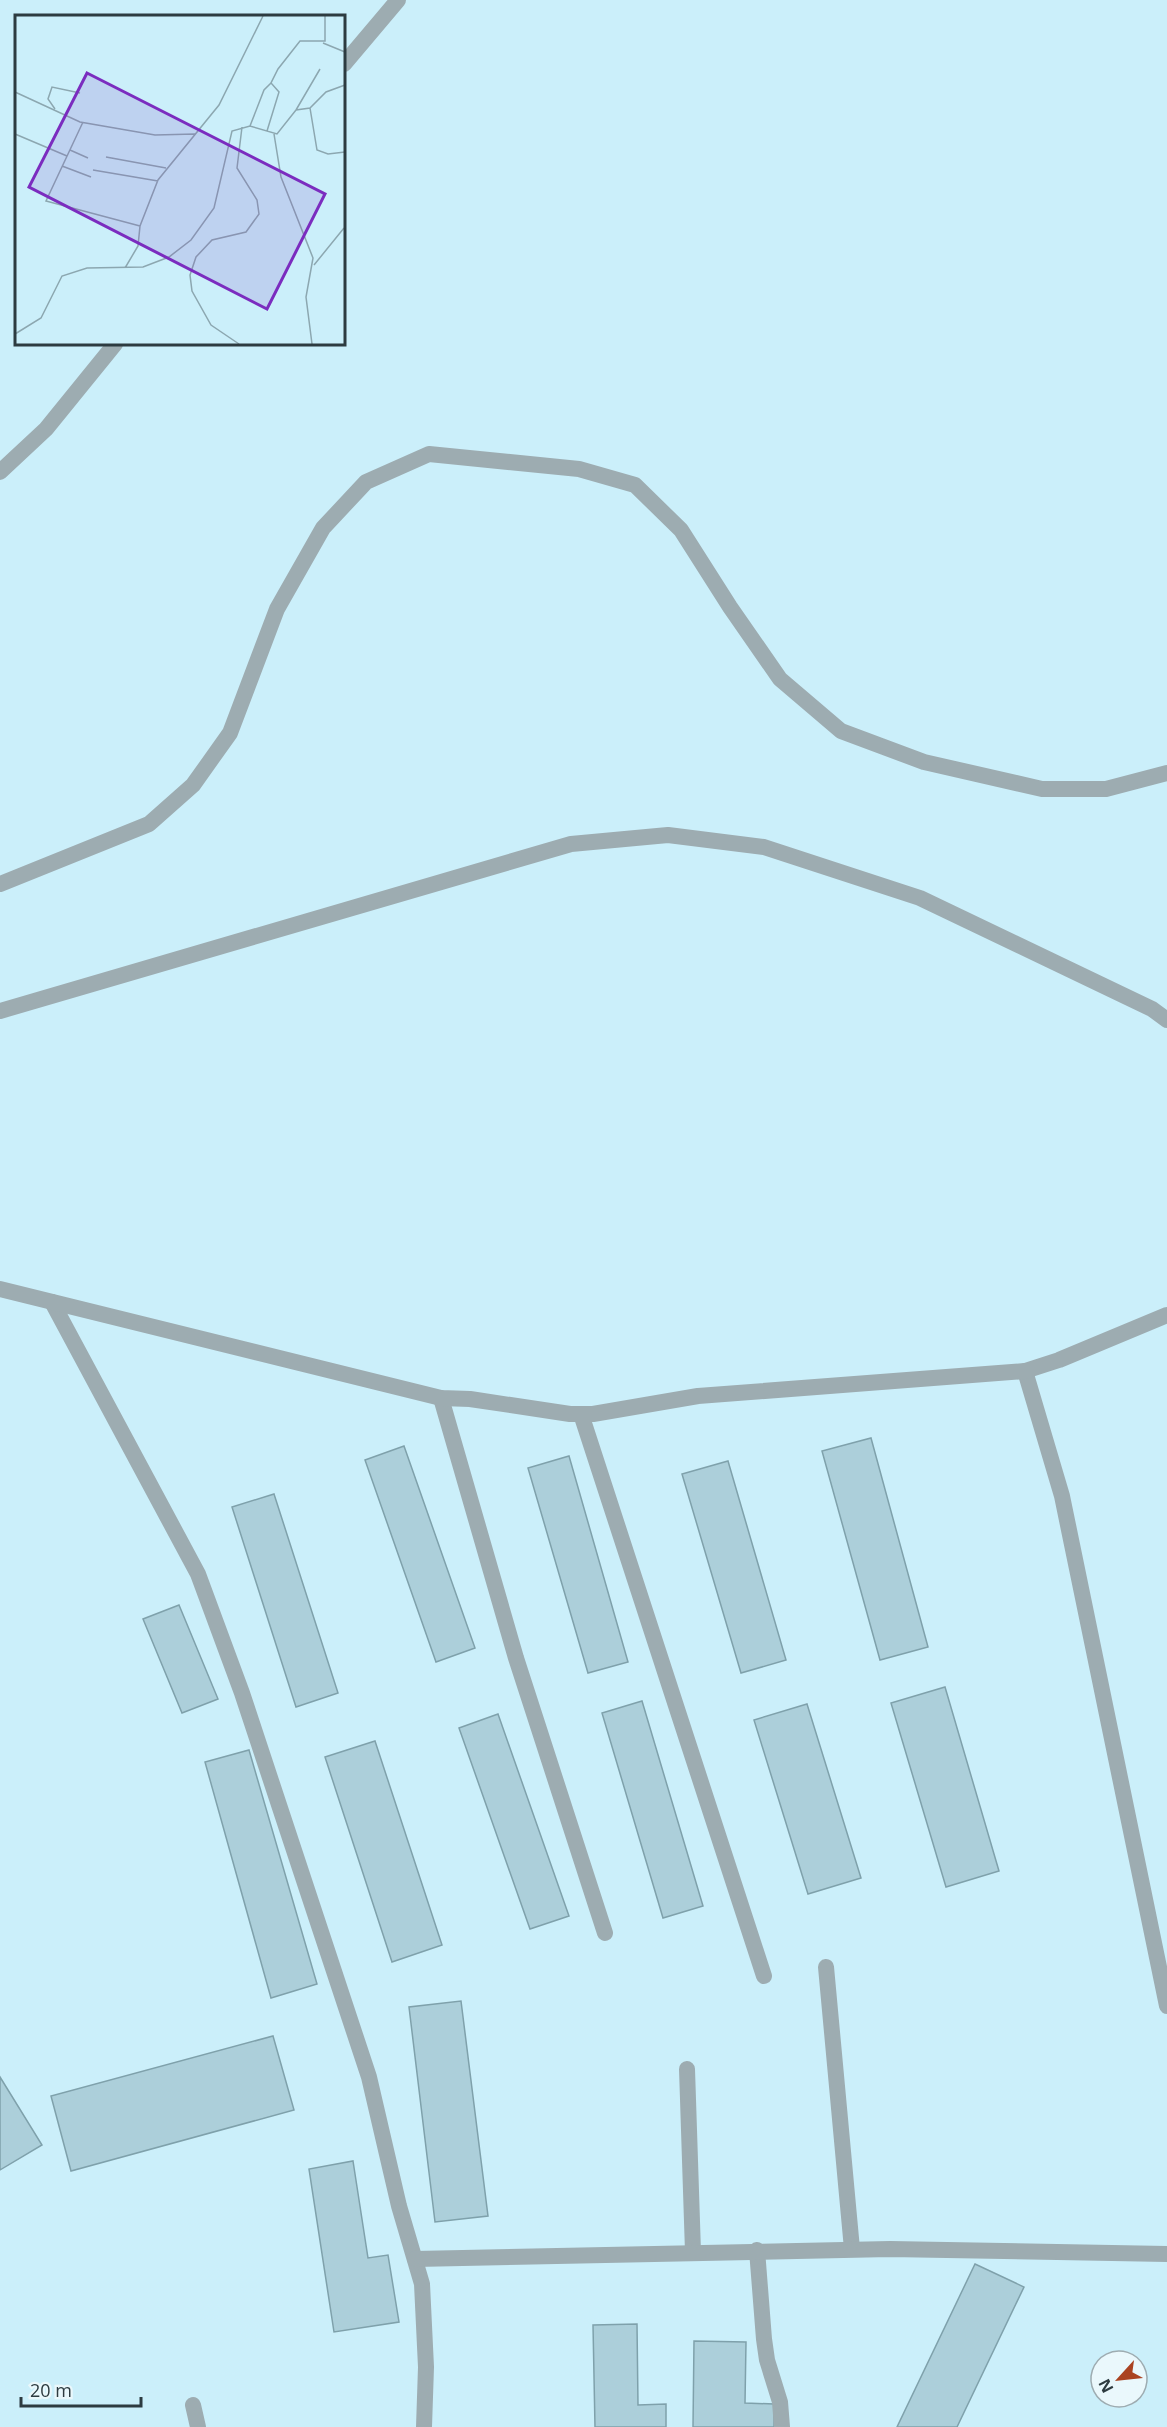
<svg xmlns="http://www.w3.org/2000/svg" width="1167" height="2427" font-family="'Open Sans',sans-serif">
  <rect width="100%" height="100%" fill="#cbeffa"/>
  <!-- building -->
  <g fill="#accfda" stroke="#7fa1ab" stroke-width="1.5">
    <polygon points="871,1438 928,1647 880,1660 822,1451"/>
    <polygon points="404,1446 475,1648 436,1662 365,1460"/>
    <polygon points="569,1456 628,1662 588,1673 528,1468"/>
    <polygon points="728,1461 786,1660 741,1673 682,1474"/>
    <polygon points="274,1494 338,1693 296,1707 232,1507"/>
    <polygon points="179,1605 218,1699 182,1713 143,1619"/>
    <polygon points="945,1687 999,1871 946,1887 891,1703"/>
    <polygon points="642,1701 703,1906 663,1918 602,1713"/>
    <polygon points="807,1704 861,1878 808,1894 754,1720"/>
    <polygon points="498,1714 569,1916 530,1929 459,1728"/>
    <polygon points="375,1741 442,1945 392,1962 325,1757"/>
    <polygon points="249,1750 317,1984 271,1998 205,1762"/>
    <polygon points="461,2001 488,2216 435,2222 409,2007"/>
    <polygon points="273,2036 294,2110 71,2171 51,2096"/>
    <polygon points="0,2077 42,2145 0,2170"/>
    <polygon points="353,2161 368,2258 388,2255 399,2322 334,2332 309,2169"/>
    <polygon points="975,2264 1024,2287 957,2427 897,2427"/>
    <polygon points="637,2324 638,2405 666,2404 666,2427 595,2427 593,2325"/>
    <polygon points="694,2341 746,2342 745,2403 774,2404 774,2427 693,2427"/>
  </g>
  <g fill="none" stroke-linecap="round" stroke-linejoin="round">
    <!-- service -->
    <g stroke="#9dacb1" stroke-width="16">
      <polyline points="52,1302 198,1574 242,1693 369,2077 399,2206 422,2284 426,2367 424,2427"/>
      <polyline points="1025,1371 1062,1496 1167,2006"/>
      <polyline points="441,1398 516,1658 605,1933"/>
      <polyline points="581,1414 764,1976"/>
      <polyline points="826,1967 852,2249"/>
      <polyline points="687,2069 693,2252"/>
      <polyline points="757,2250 764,2339 767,2360 780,2402 782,2427"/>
      <polyline points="415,2259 890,2249 1167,2254"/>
      <polyline points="193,2405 198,2427"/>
    </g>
    <!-- minor -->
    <g stroke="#9dacb1" stroke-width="16">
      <polyline points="344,64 398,0"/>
      <polyline points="0,472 46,429 115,344"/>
      <polyline points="0,884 149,824 193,785 230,733 277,609 323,528 366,482 429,454 579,469 635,485 681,530 730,607 780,679 841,731 924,762 1042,789 1106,789 1167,773"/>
      <polyline points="0,1011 571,844 668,835 764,847 920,898 1152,1009 1167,1020"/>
      <polyline points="0,1289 441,1398 470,1399 570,1414 593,1414 698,1396 1025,1371 1059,1360 1167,1315"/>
    </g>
  </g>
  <!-- overview -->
  <g transform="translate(15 15)">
    <rect width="330" height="330" fill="#cbeffa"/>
    <path fill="none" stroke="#8ca7b0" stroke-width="1.5" d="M308 28 330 37M0 77 65 107 140 120 180 119M295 93 302 135 313 139 330 137M40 94 33 84 37 72 65 78M281 95 305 54M68 107 31 186 125 211M235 111 249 75 256 68M252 116 264 77 256 68 263 54 285 26H310V1M0 119 52 141M259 119 266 162 298 243 291 282 297 329M55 135 73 143M91 142 151 153M47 151 76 162M78 155 143 166M299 250 329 213M110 253 123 231 125 211 143 165 204 90 248 1M0 319 26 303 47 261 72 253 128 252 154 242 176 225 199 193 217 116 235 111 262 119 281 95 295 93 311 77 330 70M224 329 196 310 177 276 175 260 181 242 197 225 231 217 244 199 242 185 222 153 227 112"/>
    <path fill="#7b2cbf" fill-opacity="0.15" stroke="#7b2cbf" stroke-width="3" d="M72 58 310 179 252 294 14 172Z"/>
    <rect width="330" height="330" fill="none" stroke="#2d3b40" stroke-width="3"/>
  </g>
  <!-- north arrow -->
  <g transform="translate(1119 2379) rotate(243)"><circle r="28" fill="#eaf8fc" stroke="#9eacb1" stroke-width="1.5"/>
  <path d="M0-4.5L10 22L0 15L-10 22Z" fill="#aa4321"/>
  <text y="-9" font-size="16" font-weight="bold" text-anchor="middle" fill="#2d3b40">N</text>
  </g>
  <!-- scale -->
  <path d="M21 2397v9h120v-9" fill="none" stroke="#2d3b40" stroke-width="3"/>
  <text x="30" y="2397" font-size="18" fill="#2d3b40" stroke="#eaf8fc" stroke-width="4.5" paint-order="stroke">20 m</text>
</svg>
